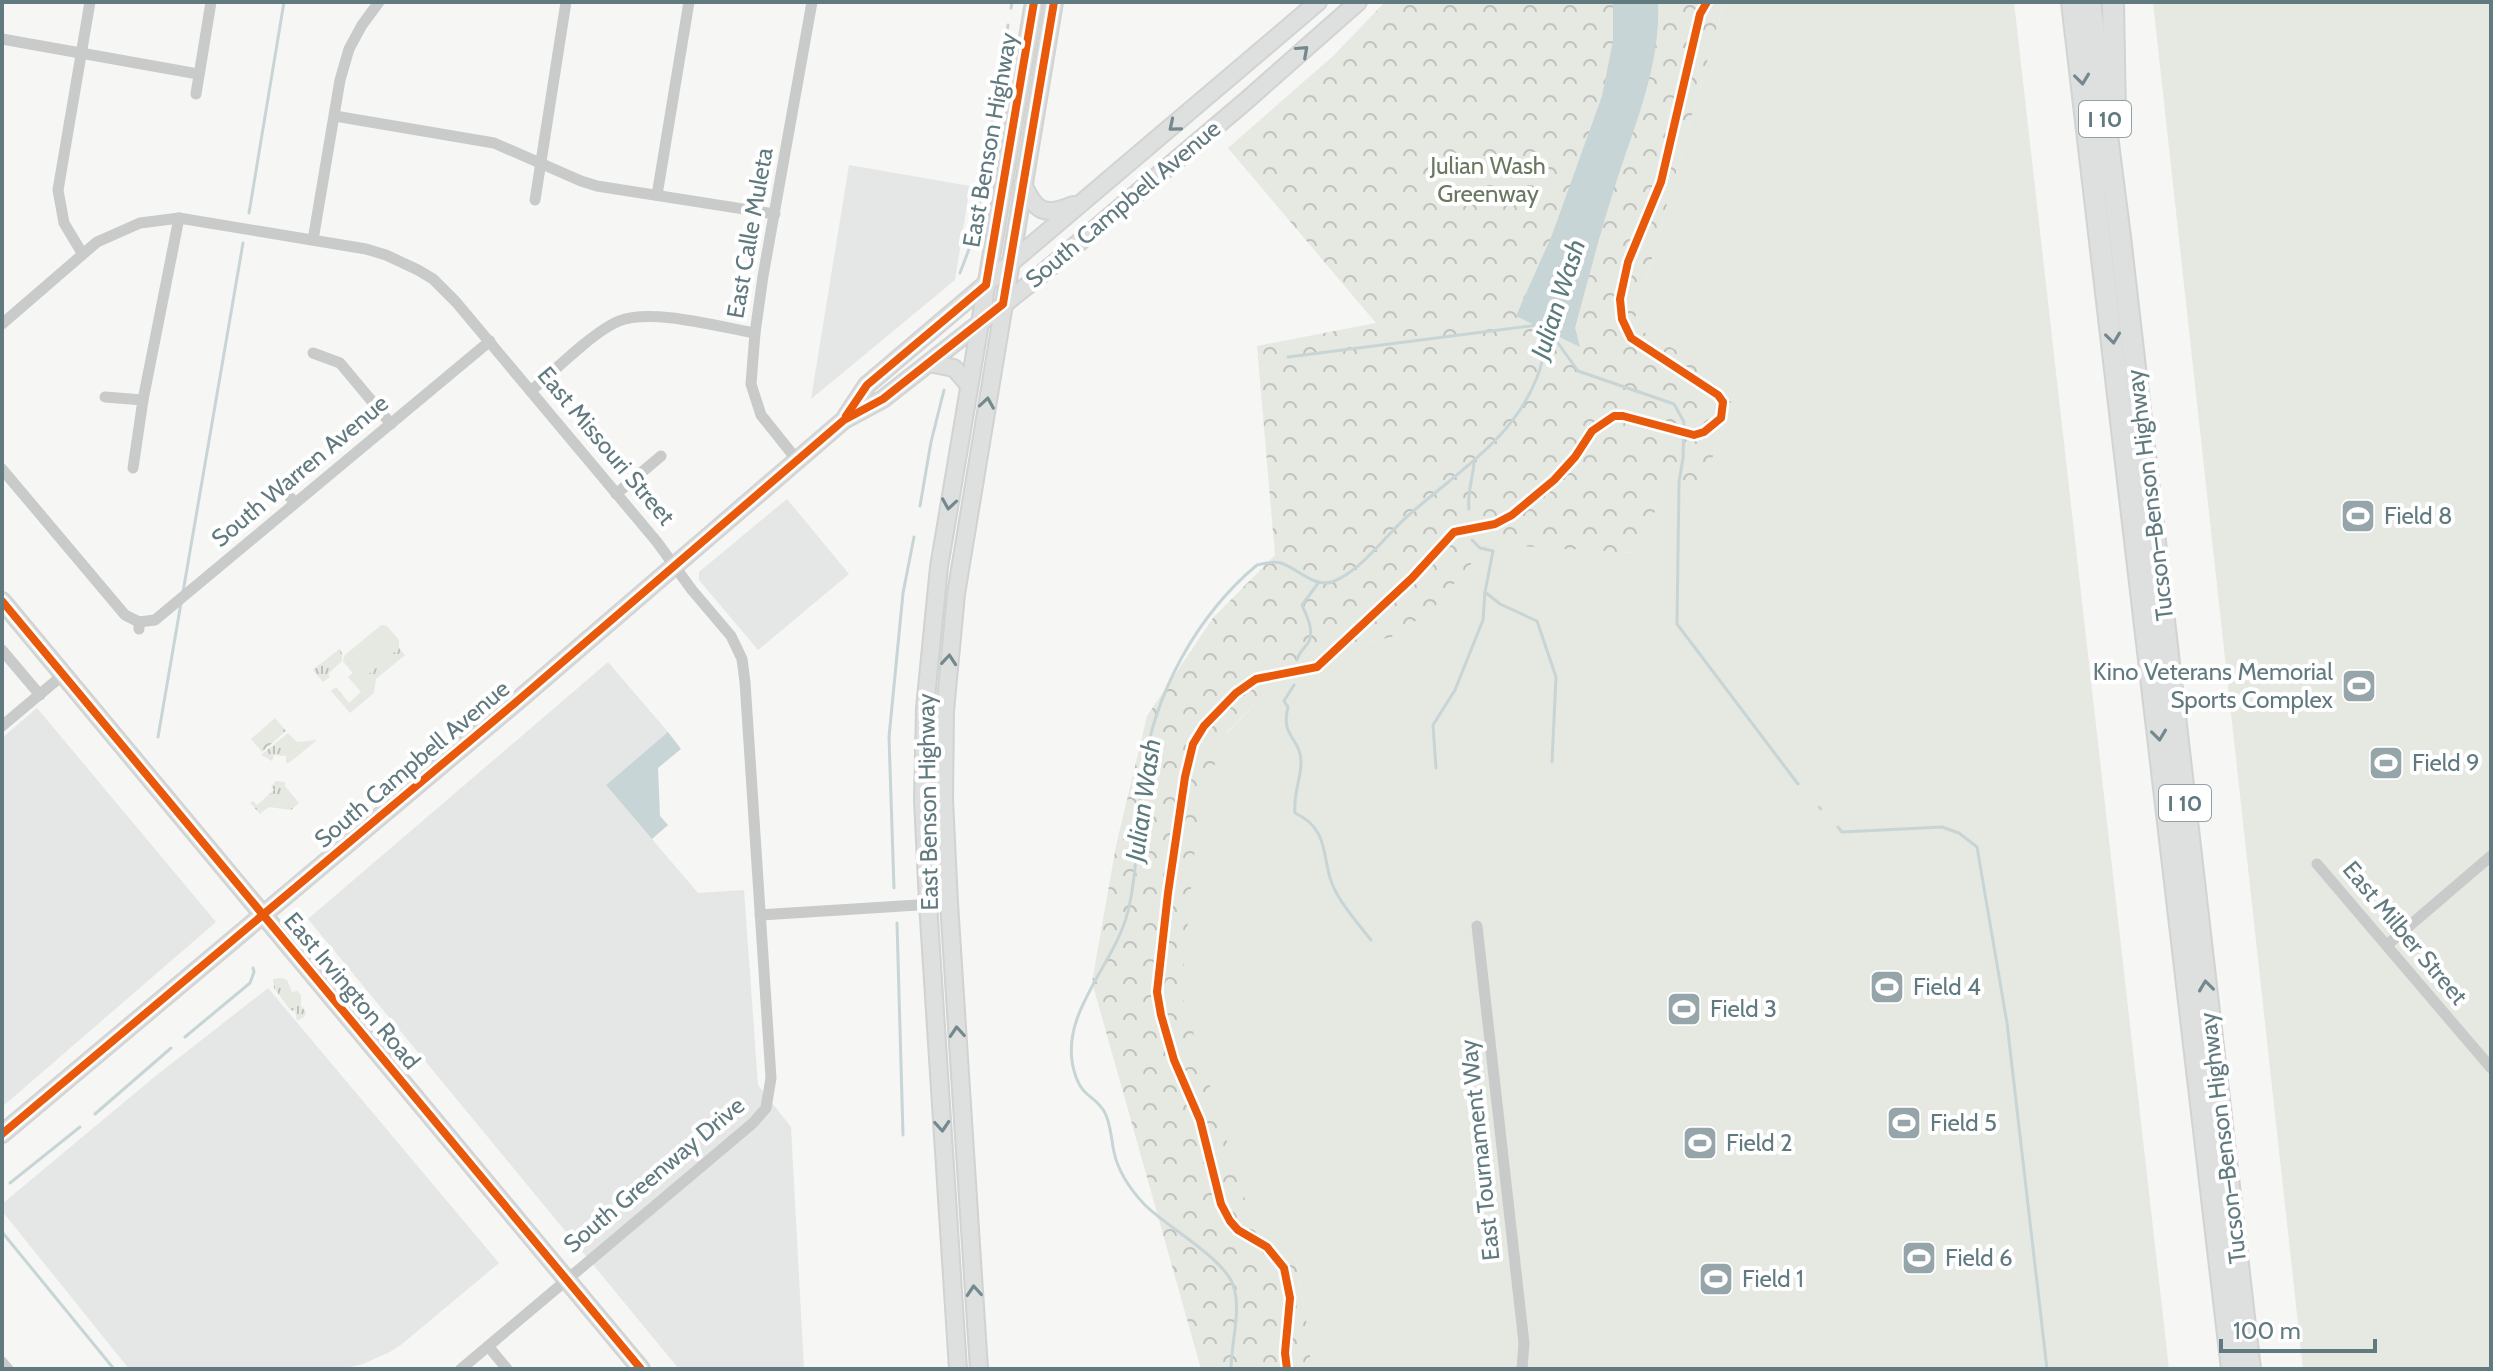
<svg xmlns="http://www.w3.org/2000/svg" width="2493" height="1371" font-family="Cabin,sans-serif">
  <defs>
    <pattern id="grass-tufts" width="24" height="20" patternUnits="userSpaceOnUse" patternTransform="scale(2)"><rect width="24" height="20" fill="#e6e8e2"/><path d="M3 7l-1-3M5 7V3M7 7l1-3M15 17l-1-3M17 17v-4M19 17l1-3" fill="none" stroke="#bec1bc"/></pattern>
    <pattern id="park-crowns" width="20" height="18" patternUnits="userSpaceOnUse" patternTransform="scale(2)"><rect width="20" height="18" fill="#e6e8e2"/><path d="M2 6a3 3 0 1 1 6 0M12 15a3 3 0 1 1 6 0" fill="none" stroke="#bec1bc"/></pattern>
  </defs>
  <rect width="100%" height="100%" fill="#f6f6f5"/>
  <!-- built -->
  <g fill="#e5e6e6">
    <polygon points="849,165 970,186 955,280 811,399"/>
    <polygon points="787,499 849,574 758,650 699,580 699,572"/>
    <polygon points="608,662 668,732 606,785 698,893 744,890 758,1085 791,1127 804,1369 679,1369 308,919"/>
    <polygon points="37,708 216,922 2,1107 2,738"/>
    <polygon points="268,988 499,1263 402,1344 390,1352 363,1364 346,1368 129,1369 2,1211 2,1204 153,1078"/>
  </g>
  <!-- grass -->
  <g fill="url(#grass-tufts)">
    <polygon points="399,648 405,655 376,679 374,693 350,713 331,691 336,687 349,703 361,692 348,677 353,673 356,677 364,678"/>
    <polygon points="339,649 342,653 342,661 328,674 330,677 323,682 313,670"/>
    <polygon points="288,733 297,742 317,740 289,763 286,763 286,756 274,755 272,761 261,755"/>
    <polygon points="276,781 285,782 285,786 299,803 291,810 269,807 260,814 250,803 253,801 257,805 274,790 271,786"/>
    <polygon points="281,978 287,980 292,992 297,991 301,995 301,1006 306,1012 305,1016 297,1021 295,1010 291,1011 274,988 273,979"/>
  </g>
  <!-- park -->
  <g fill="url(#park-crowns)">
    <polygon points="1385,2 1724,2 1633,326 1737,384 1703,487 1672,478 1634,553 1488,545 1431,611 1390,638 1311,650 1269,689 1227,732 1247,1206 1294,1251 1310,1341 1310,1369 1201,1369 1092,982 1116,846 1147,716 1213,618 1275,555 1257,346 1376,323 1228,148 1333,56"/>
    <polygon points="275,718 286,731 262,752 251,739"/>
  </g>
  <!-- garden -->
  <g fill="#e6e8e2">
    <polygon points="1724,2 2014,2 2169,1369 1310,1369 1310,1341 1294,1251 1247,1206 1181,993 1199,805 1227,733 1269,689 1311,650 1390,638 1431,611 1488,544 1634,553 1672,478 1703,486 1737,384 1633,326"/>
    <polygon points="2153,2 2491,2 2491,1369 2303,1369"/>
    <polygon points="381,625 387,626 399,640 399,648 364,678 356,677 343,661 344,656"/>
  </g>
  <!-- water -->
  <g fill="#c8d5d6">
    <path d="M1613 2H1658C1661 66 1634 126 1615 186 1600 233 1588 280 1575 328L1580 347 1516 316 1552 235 1602 96 1613 41Z"/>
    <polygon points="668,732 681,749 658,768 660,816 668,825 652,839 606,785"/>
  </g>
  <g fill="none" stroke-linecap="round" stroke-linejoin="round">
    <!-- stream -->
    <g stroke="#c8d5d6" stroke-width="3">
      <polyline points="1011,8 1012,2"/>
      <polyline points="979,206 1008,25"/>
      <polyline points="249,213 284,2"/>
      <polyline points="960,273 975,233"/>
      <polyline points="1550,332 1578,371 1674,404 1684,422 1683,458 1679,482 1677,624 1798,784"/>
      <polyline points="1288,357 1538,325"/>
      <polyline points="920,506 931,442 944,390"/>
      <path d="M1469 509C1467 492 1473 479 1474 462"/>
      <polyline points="1472,540 1480,548 1493,551 1485,592 1500,604 1537,621 1556,677 1552,762"/>
      <polyline points="183,592 243,243"/>
      <path d="M1297 660C1299 652 1303 650 1308 643 1315 632 1307 616 1302 605L1319 582"/>
      <path d="M1294 685 1284 701 1288 707C1280 737 1301 738 1301 762 1301 780 1293 794 1295 813 1334 831 1319 864 1337 894 1346 910 1359 925 1371 940"/>
      <polyline points="158,737 181,603"/>
      <polyline points="1436,768 1433,725 1455,690 1483,620 1485,592"/>
      <polyline points="1819,807 1821,809"/>
      <polyline points="1838,827 1842,832 1942,827 1959,833 1977,847 2007,1023 2047,1369"/>
      <polyline points="894,888 889,737 903,593 914,537"/>
      <polyline points="897,923 903,1135"/>
      <polyline points="185,1037 250,983 254,972 253,968"/>
      <polyline points="95,1114 171,1048"/>
      <polyline points="10,1183 80,1127"/>
      <polyline points="2,1232 114,1369"/>
      <path d="M1231 1369C1231 1342 1242 1310 1233 1285 1224 1258 1165 1226 1144 1204 1131 1190 1118 1171 1114 1152 1111 1138 1111 1123 1104 1111 1094 1095 1082 1097 1075 1074 1056 1015 1115 966 1128 911 1139 866 1136 819 1143 773 1154 694 1196 616 1257 565 1265 563 1273 561 1281 563 1297 568 1314 588 1332 582 1363 570 1385 535 1410 514 1455 474 1511 440 1535 382 1543 365 1545 346 1548 328"/>
    </g>
    <!-- secondary casing -->
    <g stroke="#d1d2d2" stroke-width="20">
      <g id="secondary">
        <polyline points="2,601 641,1369"/>
        <polyline points="958,1369 928,903 923,800 925,708 939,567 1034,2"/>
        <polyline points="979,1369 949,903 944,799 945,711 956,594 1054,2"/>
      </g>
    </g>
    <!-- primary casing -->
    <g stroke="#d2d3d3" stroke-width="20">
      <g id="primary">
        <path d="M1023 184C1035 212 1045 217 1073 205"/>
        <polyline points="929,363 954,368 969,385"/>
        <polyline points="847,415 867,385 1318,2"/>
        <polyline points="2,1134 515,703 844,420 883,399 1037,278 1247,100 1358,2"/>
      </g>
    </g>
    <!-- motorway casing -->
    <g stroke="#d2d3d3" stroke-width="24">
      <g id="motorway">
        <polyline points="2072,2 2232,1369"/>
        <polyline points="2090,2 2120,237 2250,1369"/>
        <polyline points="2113,2 2115,113"/>
      </g>
    </g>
    <!-- minor -->
    <g stroke="#c9cbcb" stroke-width="11">
      <polyline points="2,39 198,74"/>
      <polyline points="196,94 211,2"/>
      <polyline points="335,116 494,143 581,181 597,186 775,214"/>
      <polyline points="657,195 689,2"/>
      <polyline points="535,200 566,2"/>
      <polyline points="313,240 340,80 349,49 362,25 379,2"/>
      <polyline points="82,253 64,223 58,190 90,2"/>
      <polyline points="2,324 97,242 140,223 179,218 366,249 386,255 418,270 433,279 456,302 657,542 692,590 731,636 742,659 745,682 771,1078 766,1108 753,1123 461,1369"/>
      <polyline points="313,353 340,363 391,424"/>
      <path d="M531 391C553 372 594 331 619 321 652 308 719 327 755 333"/>
      <polyline points="105,397 143,400"/>
      <polyline points="797,460 761,415 751,384 755,333 763,276 812,2"/>
      <polyline points="133,468 143,400 179,218"/>
      <polyline points="2,469 125,615 139,622"/>
      <polyline points="282,488 295,503"/>
      <polyline points="616,494 661,456"/>
      <polyline points="139,629 139,622 155,620 490,341"/>
      <polyline points="2,650 40,695"/>
      <polyline points="2,726 64,674"/>
      <polyline points="2317,864 2491,1068"/>
      <polyline points="760,915 949,903"/>
      <polyline points="1477,926 1524,1343 1522,1369"/>
      <polyline points="2387,945 2491,856"/>
      <polyline points="488,1346 507,1369"/>
      <polyline points="2,1362 8,1369"/>
    </g>
    <!-- secondary -->
    <use href="#secondary" stroke="#dedfdf" stroke-width="16"/>
    <!-- primary -->
    <use href="#primary" stroke="#dedfdf" stroke-width="16"/>
    <!-- motorway -->
    <use href="#motorway" stroke="#dedfdf" stroke-width="20"/>
    <!-- cycleway casing -->
    <g stroke="#fff" stroke-width="13">
      <g id="cycleway">
        <polyline points="846,416 867,385 986,285 1034,2"/>
        <polyline points="2,601 641,1369"/>
        <polyline points="2,1134 515,703 844,420 883,399 1003,304 1054,2"/>
        <polyline points="1287,1369 1285,1353 1290,1298 1284,1268 1267,1247 1238,1230 1230,1221 1221,1204 1200,1120 1174,1060 1161,1015 1157,992 1168,893 1185,777 1193,744 1204,726 1236,693 1256,679 1317,667 1412,578 1454,532 1495,524 1512,515 1554,480 1575,457 1592,431 1614,416 1623,416 1694,435 1704,432 1721,418 1723,402 1718,395 1631,338 1622,319 1620,299 1628,262 1661,182 1700,14 1707,2"/>
      </g>
    </g>
    <!-- cycleway -->
    <use href="#cycleway" stroke="#e8590c" stroke-width="8"/>
  </g>
  <!-- one-way arrows -->
  <defs><path id="oneway-chevron" d="M-2-3.5L2.5 0L-2 3.5" fill="none" stroke-width="1.6" stroke-linecap="round" stroke-linejoin="round" transform="scale(2)"/></defs>
  <g stroke="#74898e">
    <use href="#oneway-chevron" transform="translate(1303 51) rotate(-42)"/>
    <use href="#oneway-chevron" transform="translate(2082 79) rotate(83)"/>
    <use href="#oneway-chevron" transform="translate(1174 126) rotate(140)"/>
    <use href="#oneway-chevron" transform="translate(2113 338) rotate(83)"/>
    <use href="#oneway-chevron" transform="translate(987 403) rotate(-81)"/>
    <use href="#oneway-chevron" transform="translate(949 504) rotate(99)"/>
    <use href="#oneway-chevron" transform="translate(949 660) rotate(-85)"/>
    <use href="#oneway-chevron" transform="translate(2159 735) rotate(83)"/>
    <use href="#oneway-chevron" transform="translate(2206 986) rotate(-97)"/>
    <use href="#oneway-chevron" transform="translate(957 1032) rotate(-94)"/>
    <use href="#oneway-chevron" transform="translate(942 1126) rotate(86)"/>
    <use href="#oneway-chevron" transform="translate(974 1291) rotate(-94)"/>
  </g>
  <!-- icons -->
  <defs>
    <g id="stadium-square" transform="scale(1.8)"><rect x="-9" y="-9" width="18" height="18" rx="4" fill="#95a5a9" stroke="#fff"/><path d="M0-5a6.5 5 0 1 0 0 10a6.5 5 0 1 0 0-10ZM-3.5-1.8h7v3.6h-7Z" fill="#fff"/></g>
  </defs>
  <g fill-rule="evenodd">
    <use href="#stadium-square" x="2358" y="516"/>
    <use href="#stadium-square" x="2359" y="686"/>
    <use href="#stadium-square" x="2386" y="763"/>
    <use href="#stadium-square" x="1887" y="987"/>
    <use href="#stadium-square" x="1684" y="1009"/>
    <use href="#stadium-square" x="1904" y="1123"/>
    <use href="#stadium-square" x="1700" y="1143"/>
    <use href="#stadium-square" x="1919" y="1258"/>
    <use href="#stadium-square" x="1716" y="1279"/>
  </g>
  <g text-anchor="middle" stroke-width="8" stroke-linejoin="round" paint-order="stroke">
    <!-- shield labels -->
    <g fill="#fff" stroke="#90a2a6" stroke-width="2">
      <rect x="2079" y="101" width="52" height="36" rx="6"/>
      <rect x="2159" y="785" width="52" height="36" rx="6"/>
    </g>
    <g font-size="22" font-weight="bold" fill="#617a80">
      <text x="2105" y="127">I 10</text>
      <text x="2185" y="811">I 10</text>
    </g>
    <!-- street labels -->
    <g font-size="24" fill="#617a80" stroke="#fff">
      <text transform="translate(990 140) rotate(-80)" y="8">East Benson Highway</text>
      <text transform="translate(1123 204) rotate(-40)" y="8">South Campbell Avenue</text>
      <text transform="translate(750 233) rotate(-80)" y="8">East Calle Muleta</text>
      <text transform="translate(606 446) rotate(50)" y="8">East Missouri Street</text>
      <text transform="translate(300 471) rotate(-40)" y="8">South Warren Avenue</text>
      <text transform="translate(2150 495) rotate(-97)" y="8">Tucson–Benson Highway</text>
      <text transform="translate(412 764) rotate(-40)" y="8">South Campbell Avenue</text>
      <text transform="translate(928 802) rotate(-91)" y="8">East Benson Highway</text>
      <text transform="translate(2405 933) rotate(50)" y="8">East Milber Street</text>
      <text transform="translate(352 991) rotate(50)" y="8">East Irvington Road</text>
      <text transform="translate(2223 1138) rotate(-97)" y="8">Tucson–Benson Highway</text>
      <text transform="translate(1480 1150) rotate(-96)" y="8">East Tournament Way</text>
      <text transform="translate(654 1175) rotate(-40)" y="8">South Greenway Drive</text>
    </g>
    <!-- park labels -->
    <g font-size="24" fill="#6a7860" stroke="#fff">
      <text x="1488" y="174">Julian Wash<tspan x="1488" dy="28">Greenway</tspan></text>
    </g>
    <!-- poi labels -->
    <g font-size="24" fill="#617a80" stroke="#fff" text-anchor="start">
      <text x="2384" y="524">Field 8</text>
      <text x="2333" y="680" text-anchor="end">Kino Veterans Memorial<tspan x="2333" dy="28">Sports Complex</tspan></text>
      <text x="2412" y="771">Field 9</text>
      <text x="1913" y="995">Field 4</text>
      <text x="1710" y="1017">Field 3</text>
      <text x="1930" y="1131">Field 5</text>
      <text x="1726" y="1151">Field 2</text>
      <text x="1945" y="1266">Field 6</text>
      <text x="1742" y="1287">Field 1</text>
    </g>
    <!-- water labels -->
    <g font-size="26" font-style="italic" fill="#5b7b7c" stroke="#fff">
      <text transform="translate(1558 299) rotate(-72)" y="9">Julian Wash</text>
      <text transform="translate(1143 800) rotate(-82)" y="9">Julian Wash</text>
    </g>
  </g>
  <!-- border -->
  <rect width="2493" height="1371" fill="none" stroke="#617a80" stroke-width="8"/>
  <!-- scale -->
  <path d="M2221 1339v12h154v-12" fill="none" stroke="#617a80" stroke-width="4"/>
  <text x="2233" y="1339" font-size="24" fill="#617a80" stroke="#ffffff" stroke-width="6" paint-order="stroke">100 m</text>
</svg>
